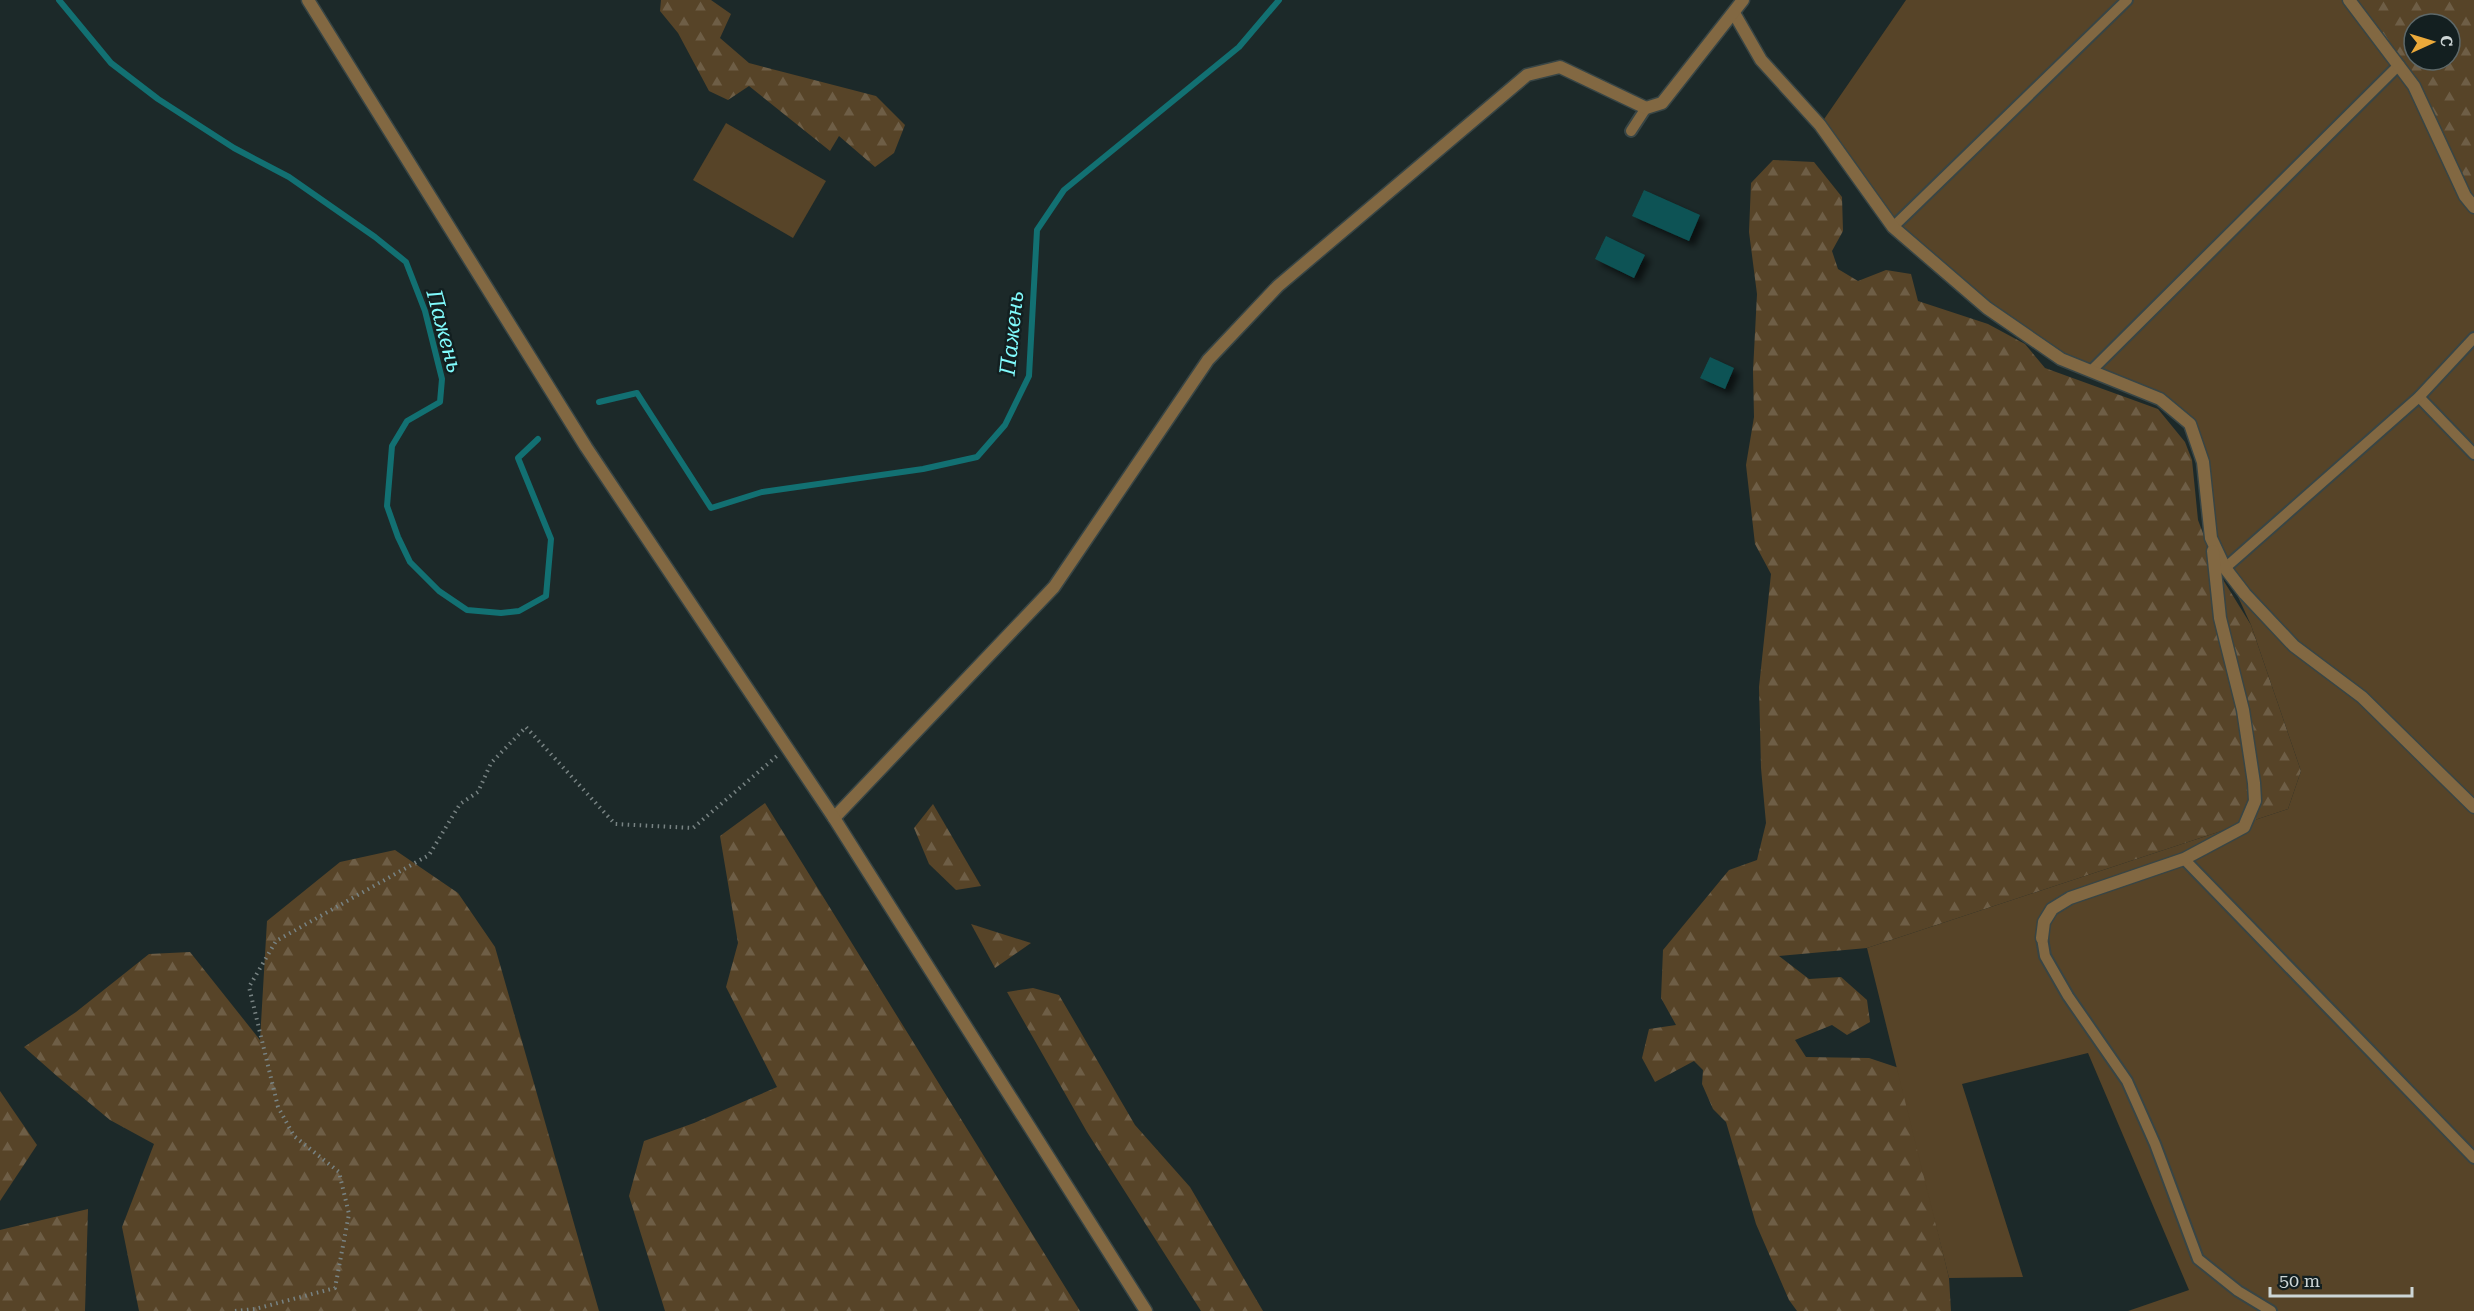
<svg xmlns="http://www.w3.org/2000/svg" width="2474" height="1311" font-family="'Roboto Serif',serif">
  <defs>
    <pattern id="forest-firs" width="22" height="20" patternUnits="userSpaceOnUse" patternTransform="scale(1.5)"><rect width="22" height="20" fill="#574428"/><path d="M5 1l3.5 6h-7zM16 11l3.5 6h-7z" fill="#6e5e46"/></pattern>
    <filter id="shadow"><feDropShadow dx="5.5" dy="5.5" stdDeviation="3" flood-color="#0009"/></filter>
  </defs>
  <rect width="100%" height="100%" fill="#1c2929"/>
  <!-- forest -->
  <g fill="url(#forest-firs)" fill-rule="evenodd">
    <polygon points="661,0 711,0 731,14 720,38 749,63 876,96 905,125 894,153 875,167 839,136 830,151 749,86 728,100 709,91 678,33 660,11"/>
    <path d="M2349 0H2474V207ZM2414 24H2450V60H2414Z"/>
    <polygon points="1773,160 1814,162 1842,197 1843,231 1832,251 1838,269 1858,281 1886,270 1911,274 1918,301 1988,324 2025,344 2045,368 2158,409 2185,442 2192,460 2198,520 2217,570 2251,625 2301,771 2288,809 1867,948 1779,956 1809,979 1841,977 1867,1000 1870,1022 1847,1035 1832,1025 1795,1040 1806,1057 1869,1058 1899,1068 1949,1278 1951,1311 1797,1311 1789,1300 1756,1224 1726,1122 1713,1109 1702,1084 1703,1070 1694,1061 1655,1082 1642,1058 1649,1029 1676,1025 1661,998 1663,950 1729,870 1757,860 1766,823 1761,768 1759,687 1771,574 1755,544 1746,465 1754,417 1753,371 1757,294 1749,232 1751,183"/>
    <polygon points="765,803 1080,1311 665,1311 629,1196 644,1141 694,1123 777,1087 726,987 738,943 720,836"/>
    <polygon points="933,804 981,886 956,890 929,864 914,828"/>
    <polygon points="395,850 458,893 495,947 599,1311 139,1311 122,1227 154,1144 110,1120 58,1077 24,1047 76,1012 149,954 190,952 260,1040 267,921 340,862"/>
    <polygon points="971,924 1031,943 995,968"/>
    <polygon points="1033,988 1059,995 1135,1125 1190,1187 1263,1311 1201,1311 1087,1132 1007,992"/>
    <polygon points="0,1091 37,1145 0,1201"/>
    <polygon points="88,1209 85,1311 0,1311 0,1230"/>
  </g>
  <!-- garden -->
  <g fill="#574428">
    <polygon points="1906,0 2349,0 2414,86 2474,207 2474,1311 2128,1311 2189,1290 2088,1053 1962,1084 2023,1277 1949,1278 1867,948 2288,809 2301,771 2251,625 2211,538 2190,424 2160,399 2061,359 1893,227 1820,125"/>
    <polygon points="726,123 826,181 793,238 693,180"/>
  </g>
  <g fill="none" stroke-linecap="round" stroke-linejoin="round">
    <!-- stream -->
    <g stroke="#127072" stroke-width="6">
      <polyline points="59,0 111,63 158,99 234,148 289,177 375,237 406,262 425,311 442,379 440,402 407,421 392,446 387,506 398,537 410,562 439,591 467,610 501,613 519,611 546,596 551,539 518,458 538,439"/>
      <polyline points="599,402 637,393 711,508 762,492 923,469 977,457 1005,425 1029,376 1037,230 1064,190 1239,47 1279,0"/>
    </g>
  </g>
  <!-- building -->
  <g fill="#0d5354" filter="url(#shadow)">
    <polygon points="1644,190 1700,215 1689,241 1632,216"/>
    <polygon points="1606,236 1645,255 1634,278 1595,259"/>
    <polygon points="1710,357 1734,368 1725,389 1700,378"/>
  </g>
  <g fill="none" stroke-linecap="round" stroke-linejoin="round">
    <!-- service casing -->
    <g stroke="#384545" stroke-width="14">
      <g id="service">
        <polyline points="1631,131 1646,108"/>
        <polyline points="1893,227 2127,0"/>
        <polyline points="2091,371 2399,65"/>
        <polyline points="2419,397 2474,454"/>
        <polyline points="2225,568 2419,397 2474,338"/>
        <polyline points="2184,859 2474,1158"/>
        <polyline points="2042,938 2045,956 2068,996 2127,1081 2155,1144 2198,1259 2238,1291 2271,1311"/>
      </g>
    </g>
    <!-- minor casing -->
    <g stroke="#384545" stroke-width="15">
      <g id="minor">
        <polyline points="2349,0 2414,86 2465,196 2474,207"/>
        <polyline points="1734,13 1761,60 1820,125 1893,227 1987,308 2061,359 2160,399 2190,424 2203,462 2211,538 2225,568 2245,594 2294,646 2362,697 2474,807"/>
        <polyline points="834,818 1054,587 1208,360 1278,286 1527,75 1560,67 1646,108 1662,103 1743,0"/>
        <polyline points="2042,938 2044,922 2052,909 2070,898 2184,859 2244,827 2255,801 2254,783 2243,710 2220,618 2213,551"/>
      </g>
    </g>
    <!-- tertiary casing -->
    <g stroke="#384545" stroke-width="15">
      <polyline id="tertiary" points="308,0 586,447 834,818 1146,1311"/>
    </g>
    <!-- path -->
    <polyline stroke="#788383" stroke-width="4" stroke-dasharray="1.5 4.5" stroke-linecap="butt" points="235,1311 255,1309 335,1288 349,1214 339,1172 294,1136 278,1107 249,987 276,941 429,855 460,804 478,792 491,763 526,727 615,824 693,828 777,756"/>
    <!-- service -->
    <use href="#service" stroke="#826842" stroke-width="10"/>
    <!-- minor -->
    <use href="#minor" stroke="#826842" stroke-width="12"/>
    <!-- tertiary -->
    <use href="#tertiary" stroke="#826842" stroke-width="12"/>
  </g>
  <g text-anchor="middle" stroke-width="5" stroke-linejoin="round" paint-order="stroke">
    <!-- water labels -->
    <g font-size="22" font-style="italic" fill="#81fbfd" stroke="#131f20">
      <text transform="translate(445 331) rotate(75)" y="8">Пажень</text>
      <text transform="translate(1011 333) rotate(-84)" y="8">Пажень</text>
    </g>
  </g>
  <!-- north arrow -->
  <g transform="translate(2432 42) rotate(86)"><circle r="28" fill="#131f20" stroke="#5d6869" stroke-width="1.5"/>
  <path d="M0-4.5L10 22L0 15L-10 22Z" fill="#eba93a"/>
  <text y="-9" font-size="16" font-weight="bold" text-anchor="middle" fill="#cdd6d6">С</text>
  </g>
  <!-- scale -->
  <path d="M2270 1287v9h142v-9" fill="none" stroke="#cdd6d6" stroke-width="3"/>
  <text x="2279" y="1287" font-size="18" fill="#cdd6d6" stroke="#131f20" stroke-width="4.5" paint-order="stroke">50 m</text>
</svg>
